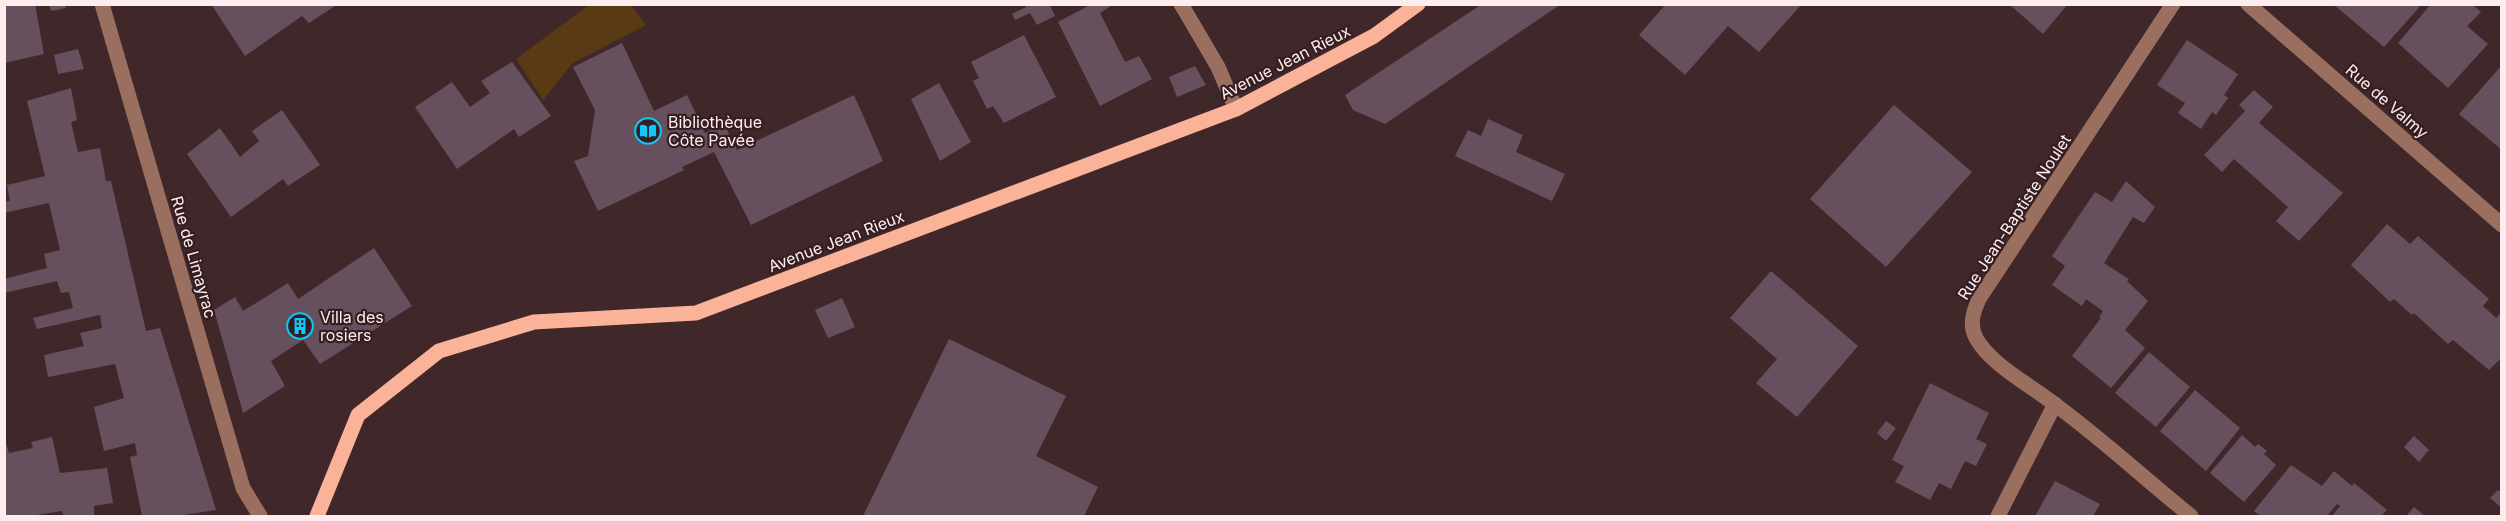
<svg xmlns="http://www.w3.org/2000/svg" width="2506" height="521" font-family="Inter,sans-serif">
  <rect width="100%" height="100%" fill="#40272a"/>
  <!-- green -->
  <polygon fill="#583b15" points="590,4 631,5 646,25 573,63 543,100 516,59"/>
  <!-- building -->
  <g fill="#67505e">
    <polygon points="4,4 35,4 44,54 4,63"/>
    <polygon points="49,4 65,4 66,8 51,11"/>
    <polygon points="211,4 338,4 309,23 302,16 245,56"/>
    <polygon points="1026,4 1049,4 1055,16 1037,25 1030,13 1015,20 1012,14 1026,7"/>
    <polygon points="1092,4 1114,4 1100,13 1125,62 1139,56 1152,79 1100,106 1058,22"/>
    <polygon points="1482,4 1561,4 1385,124 1353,110 1345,95"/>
    <polygon points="1666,4 1802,4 1759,52 1728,26 1685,75 1639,35"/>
    <polygon points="2009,4 2068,4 2043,34"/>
    <polygon points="2333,4 2422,4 2384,47"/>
    <polygon points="2431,4 2472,4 2481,12 2467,26 2488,44 2448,88 2398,43"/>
    <polygon points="1024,35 1056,97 1004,123 993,106 987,109 973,81 979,78 971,62"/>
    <polygon points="2187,40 2238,74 2224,95 2228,98 2216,115 2212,112 2201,129 2178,113 2185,103 2157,85"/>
    <polygon points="622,43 654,111 687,95 705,133 724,124 737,150 854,95 883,161 751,225 714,152 682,167 684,170 598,211 574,161 588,156 595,110 573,67"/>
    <polygon points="78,49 84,69 58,74 54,55"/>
    <polygon points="512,62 551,116 519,137 514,129 457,169 415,107 452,82 470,107 490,93 481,81"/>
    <polygon points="2502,65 2502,150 2459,114"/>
    <polygon points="1195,66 1206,85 1177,97 1169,77"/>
    <polygon points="939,83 971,142 940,161 911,99"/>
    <polygon points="71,88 77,120 71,122 78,152 100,148 106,181 111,181 146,331 160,328 216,510 177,516 142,516 130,457 137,455 135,443 104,451 94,407 124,398 115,364 48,377 44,355 84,346 80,333 102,328 100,315 37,329 33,318 73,308 69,292 61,293 57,281 4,293 4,279 47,268 44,254 60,250 49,203 4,213 4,202 10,201 7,185 45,176 27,101"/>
    <polygon points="2254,90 2273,107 2259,123 2343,193 2299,241 2276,221 2288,207 2234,159 2222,172 2204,155 2245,111 2239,105"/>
    <polygon points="1894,105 1972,172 1886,267 1810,199"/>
    <polygon points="282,110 320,165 288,186 283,179 231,217 187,154 220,128 240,157 259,141 252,131"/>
    <polygon points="1488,119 1523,135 1516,152 1565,174 1552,201 1455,156 1468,130 1481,136"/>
    <polygon points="2126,181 2155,207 2144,223 2133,217 2104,263 2129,279 2127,281 2148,301 2125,330 2145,348 2111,388 2072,356 2101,318 2099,317 2103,311 2086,299 2082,306 2052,285 2065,266 2052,256 2095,192 2112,202"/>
    <polygon points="2387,224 2410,244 2418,236 2489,299 2483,306 2496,318 2502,312 2502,357 2489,370 2453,340 2448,344 2414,313 2412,315 2394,299 2390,302 2351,265"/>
    <polygon points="374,248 412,306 320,364 303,340 300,342 271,361 285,386 243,413 214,310 235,297 243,311 288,283 298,299"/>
    <polygon points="1771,271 1858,346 1797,417 1756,383 1777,359 1730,318"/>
    <polygon points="842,298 855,327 828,338 815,310"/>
    <polygon points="949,339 1066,396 1036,456 1098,487 1084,516 863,516"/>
    <polygon points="2149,352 2190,387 2156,427 2115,393"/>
    <polygon points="1930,383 1989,413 1976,439 1987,444 1976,466 1965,461 1951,489 1939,483 1930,500 1895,482 1904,466 1892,460"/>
    <polygon points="2195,390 2240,428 2206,471 2160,431"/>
    <polygon points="1886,421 1896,428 1886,441 1877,433"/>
    <polygon points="2242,435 2255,447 2258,444 2267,451 2264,454 2276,465 2244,502 2210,473"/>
    <polygon points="2414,436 2429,450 2419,462 2404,447"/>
    <polygon points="4,437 9,453 33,448 31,442 52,437 60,473 107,468 113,503 94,506 94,515 86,516 64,516 62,511 30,516 4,516"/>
    <polygon points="2291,465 2322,486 2334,471 2352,486 2354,483 2387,510 2381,516 2332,516 2340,506 2337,504 2327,516 2261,516 2254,511"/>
    <polygon points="2055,481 2100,504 2093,516 2035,516"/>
    <polygon points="2498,490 2502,493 2502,508 2490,498"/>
    <polygon points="2414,507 2425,516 2406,516"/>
  </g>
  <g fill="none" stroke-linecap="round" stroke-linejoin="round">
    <!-- minor -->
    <g stroke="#9a6f5f" stroke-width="15">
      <polyline points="102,4 243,488 260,516"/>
      <polyline points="1181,4 1218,67 1236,109"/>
      <path d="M2173 4 1979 299C1973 312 1969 325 1976 338 1990 364 2030 385 2053 403 2101 438 2145 479 2191 516"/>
      <polyline points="2248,4 2502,225"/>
      <polyline points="1998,516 2055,404"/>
    </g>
    <!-- major -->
    <polyline stroke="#fab298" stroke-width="15" points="317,516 358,415 439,351 534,322 696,313 1236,109 1374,36 1418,4"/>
  </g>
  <!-- icons -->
  <defs>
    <g id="library-ring" transform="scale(1.35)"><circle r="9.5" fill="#351e21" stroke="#0ccafa" stroke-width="1.5"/><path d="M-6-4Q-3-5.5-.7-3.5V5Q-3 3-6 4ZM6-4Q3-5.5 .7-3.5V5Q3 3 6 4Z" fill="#0ccafa"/></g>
    <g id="building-ring" transform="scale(1.35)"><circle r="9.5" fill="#351e21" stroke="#0ccafa" stroke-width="1.5"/><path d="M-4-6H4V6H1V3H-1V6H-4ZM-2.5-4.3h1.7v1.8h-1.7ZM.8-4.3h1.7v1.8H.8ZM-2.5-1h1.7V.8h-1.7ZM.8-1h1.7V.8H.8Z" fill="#0ccafa"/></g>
  </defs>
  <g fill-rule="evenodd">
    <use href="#library-ring" x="648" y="131"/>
    <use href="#building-ring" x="300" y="326"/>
  </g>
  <g text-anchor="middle" stroke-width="4.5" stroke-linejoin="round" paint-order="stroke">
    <!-- street labels -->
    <g font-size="16" fill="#feedee" stroke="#351e21">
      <text transform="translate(1285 62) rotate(-27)" y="6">Avenue Jean Rieux</text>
      <text transform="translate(2387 101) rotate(41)" y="6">Rue de Valmy</text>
      <text transform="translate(2014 217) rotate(-57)" y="6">Rue Jean-Baptiste Noulet</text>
      <text transform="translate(836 241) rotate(-21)" y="6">Avenue Jean Rieux</text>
      <text transform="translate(194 257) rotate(74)" y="6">Rue de Limayrac</text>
    </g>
    <!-- poi labels -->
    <g font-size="16" fill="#feedee" stroke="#351e21" text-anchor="start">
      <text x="668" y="128">Bibliothèque<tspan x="668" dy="18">Côte Pavée</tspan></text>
      <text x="320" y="323">Villa des<tspan x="320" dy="18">rosiers</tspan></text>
    </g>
  </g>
  <!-- border -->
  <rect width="2506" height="521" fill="none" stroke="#feedee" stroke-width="12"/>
</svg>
